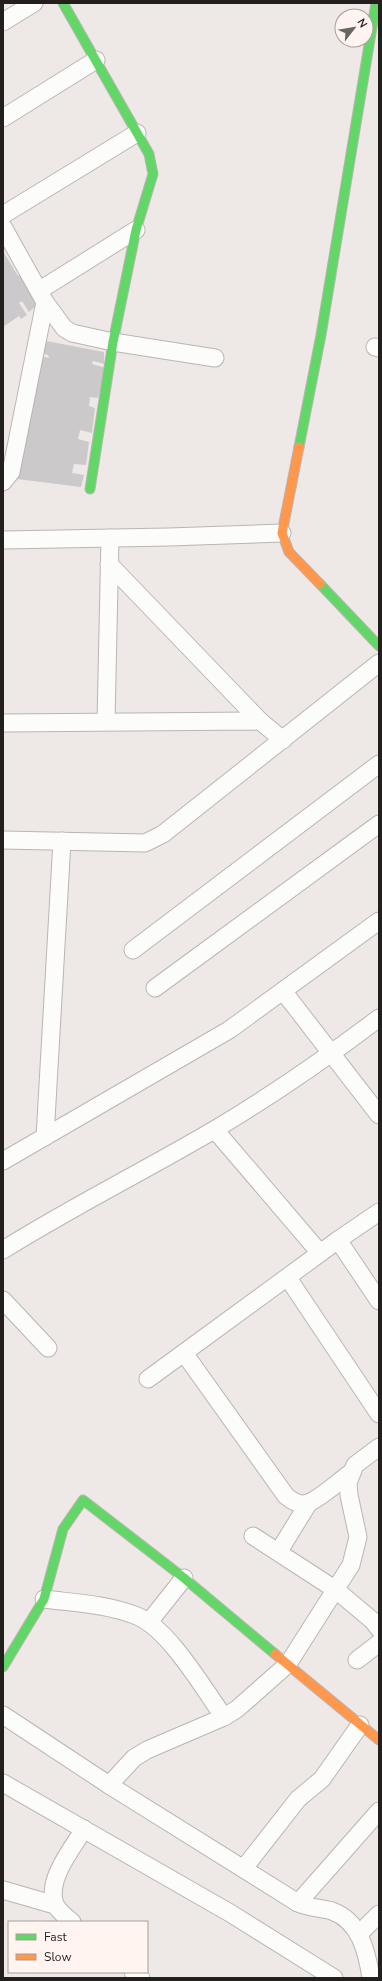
<svg xmlns="http://www.w3.org/2000/svg" width="382" height="1981" font-family="'Nunito Sans',sans-serif">
  <rect width="100%" height="100%" fill="#eee8e6"/>
  <!-- building -->
  <g fill="#ccc9ca">
    <polygon points="3,251 18,276 21,274 37,305 29,312 22,301 19,303 27,315 21,319 19,316 3,327"/>
    <polygon points="41,340 104,352 104,364 93,361 92,364 106,368 98,398 90,397 89,406 95,408 92,433 80,430 78,439 89,442 86,465 74,464 72,473 84,475 81,487 17,479 35,355 49,358 48,355 39,353"/>
  </g>
  <g fill="none" stroke-linecap="round" stroke-linejoin="round">
    <!-- street casing -->
    <g stroke="#bab5b4" stroke-width="19">
      <g id="street">
        <polyline points="3,22 34,3"/>
        <polyline points="3,118 96,60"/>
        <polyline points="3,215 137,133"/>
        <polyline points="3,227 45,302 64,328 72,333 113,342 215,358"/>
        <polyline points="40,290 136,230"/>
        <polyline points="375,347 379,348"/>
        <polyline points="3,482 11,472 45,302"/>
        <polyline points="3,540 169,537 282,533"/>
        <polyline points="109,564 260,721"/>
        <polyline points="106,721 110,538"/>
        <polyline points="3,723 260,721 283,740"/>
        <polyline points="3,840 145,843 163,834 379,663"/>
        <polyline points="133,950 379,764"/>
        <polyline points="155,988 379,824"/>
        <polyline points="283,991 379,1115"/>
        <polyline points="215,1130 320,1253"/>
        <polyline points="45,1137 62,841"/>
        <polyline points="3,1161 229,1030 379,921"/>
        <polyline points="338,1240 379,1301"/>
        <path d="M3 1250C72 1207 144 1171 214 1130 271 1096 326 1058 379 1018"/>
        <polyline points="288,1278 379,1414"/>
        <polyline points="3,1300 48,1348"/>
        <path d="M184 1353 286 1496C292 1501 300 1506 308 1503 321 1498 340 1480 352 1472"/>
        <polyline points="148,1379 338,1240 379,1212"/>
        <polyline points="253,1536 336,1590 373,1621 379,1629"/>
        <polyline points="279,1551 308,1504"/>
        <path d="M44 1599C75 1603 107 1604 137 1616 169 1629 203 1688 224 1717"/>
        <polyline points="149,1622 184,1578"/>
        <polyline points="357,1660 379,1643"/>
        <path d="M3 1715 109 1785 298 1903C310 1908 321 1908 332 1911 360 1921 367 1952 371 1978"/>
        <polyline points="3,1783 230,1913 334,1978"/>
        <polyline points="109,1785 134,1758 147,1750 224,1717 237,1709 288,1664 351,1565 358,1537 349,1495 348,1483 355,1465 379,1447"/>
        <polyline points="244,1868 298,1799 322,1779 360,1725"/>
        <polyline points="3,1890 55,1905"/>
        <polyline points="298,1903 379,1811"/>
        <path d="M72 1922C66 1917 58 1911 55 1904 46 1880 72 1849 84 1829"/>
        <polyline points="360,1933 379,1914"/>
        <polyline points="133,1972 141,1978"/>
      </g>
    </g>
    <!-- fast casing -->
    <g stroke="#bab5b4" stroke-width="11">
      <g id="fast">
        <polyline points="63,3 149,154 153,174 136,230 113,342 90,489"/>
        <polyline points="299,447 321,335 376,3"/>
        <polyline points="320,584 379,646"/>
        <polyline points="3,1667 44,1599 63,1529 83,1500 184,1578 275,1654"/>
      </g>
    </g>
    <!-- slow casing -->
    <g stroke="#bab5b4" stroke-width="11">
      <g id="slow">
        <polyline points="299,447 282,533 289,552 320,584"/>
        <polyline points="275,1654 379,1740"/>
      </g>
    </g>
    <!-- street -->
    <use href="#street" stroke="#fcfcfb" stroke-width="17"/>
    <!-- fast -->
    <use href="#fast" stroke="#63d668" stroke-width="9"/>
    <!-- slow -->
    <use href="#slow" stroke="#ff974d" stroke-width="9"/>
  </g>
  <!-- border -->
  <rect width="382" height="1981" fill="none" stroke="#221f1d" stroke-width="8"/>
  <!-- legend -->
  <rect x="8" y="1921" width="140" height="52" fill="#fff4f0" stroke="#a79f9c"/>
  <rect x="16" y="1934" width="20" height="6" fill="#63d668" stroke="#a79f9c"/>
  <text x="44" y="1941" font-size="12" fill="#221f1d">Fast</text>
  <rect x="16" y="1954" width="20" height="6" fill="#ff974d" stroke="#a79f9c"/>
  <text x="44" y="1961" font-size="12" fill="#221f1d">Slow</text>
  <!-- north arrow -->
  <g transform="translate(354 28) rotate(59)"><circle r="19" fill="#fff4f0" stroke="#a79f9c"/>
  <path d="M0-3L7 15L0 10L-7 15Z" fill="#696563"/>
  <text y="-6" font-size="11" font-weight="bold" text-anchor="middle" fill="#221f1d">N</text>
  </g>
</svg>
